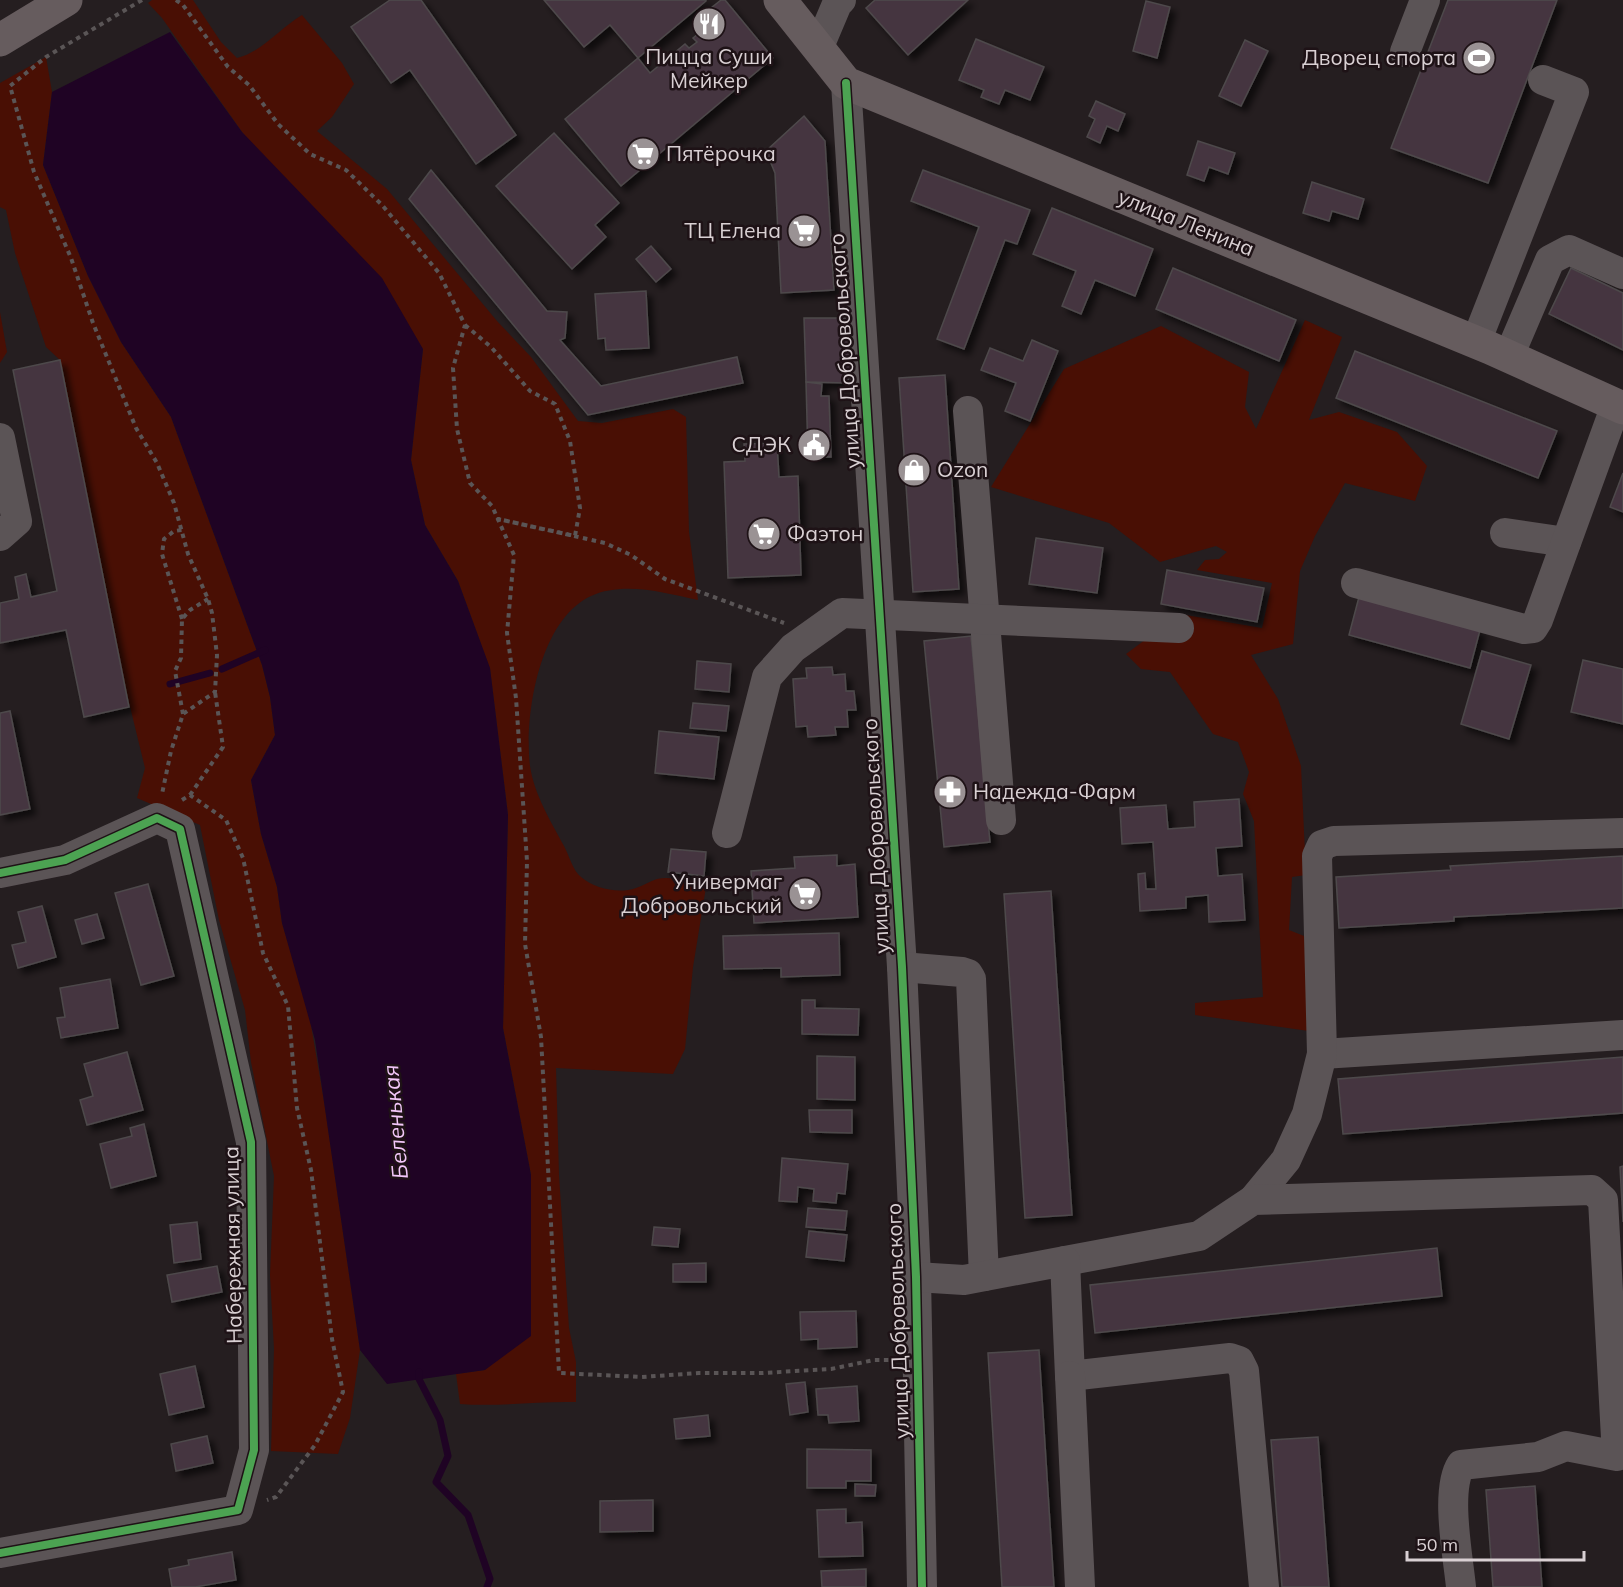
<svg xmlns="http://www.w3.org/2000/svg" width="1623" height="1587" font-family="Mulish,sans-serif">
  <defs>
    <filter id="shadow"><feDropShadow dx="5.5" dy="5.5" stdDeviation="3" flood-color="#0009"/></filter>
  </defs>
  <rect width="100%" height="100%" fill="#251e20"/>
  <!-- green -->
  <g fill="#490f04">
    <path d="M152 0H193L221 42 237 58C262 52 280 28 302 15L342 63 354 84 332 117 317 131 387 189 497 321 531 357 578 421 602 423 673 409 686 417 689 532 698 600C665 593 624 581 591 596 539 620 524 716 530 766 534 794 551 822 564 846 569 855 573 871 581 877 595 889 619 894 636 888 643 886 650 881 657 879 672 875 691 883 706 887L693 967 685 1049 673 1074 556 1068 559 1175 569 1328 576 1362V1402C537 1401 499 1407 460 1404L456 1374 485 1370 531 1175 503 1028 508 815 490 669 458 581 425 525 411 460 423 349 242 132 162 18 148 3Z"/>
    <polygon points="46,57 52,92 43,165 88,276 121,342 171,417 262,665 270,697 275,735 251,780 261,834 277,887 282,923 308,1008 325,1107 360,1350 350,1418 338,1454 271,1451 274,1349 270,1275 274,1176 251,1062 245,1010 219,920 200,825 137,798 145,768 125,686 60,360 46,347 15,253 6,210 0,207 0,83"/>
    <polygon points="0,312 7,352 0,363"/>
    <polygon points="1305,320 1342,337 1309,420 1339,412 1397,432 1427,466 1415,501 1345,483 1315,536 1300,571 1293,644 1251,655 1278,699 1301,766 1306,875 1292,877 1289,930 1309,938 1316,1032 1195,1015 1195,1003 1263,997 1254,821 1243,794 1249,772 1238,742 1213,734 1170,672 1141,669 1126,654 1180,614 1262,628 1272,583 1197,570 1205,560 1219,559 1227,552 1216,546 1160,562 1109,523 991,487 1064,369 1161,326 1249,372 1245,407 1256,429"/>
  </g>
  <!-- water -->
  <polygon fill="#1f0324" points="170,32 242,132 382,278 423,349 411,460 425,525 458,581 490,668 508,815 503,1028 531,1175 531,1336 485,1370 387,1384 360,1350 315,1040 282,923 277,887 261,834 251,780 275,735 270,697 262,665 171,417 121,342 88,276 43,165 52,92"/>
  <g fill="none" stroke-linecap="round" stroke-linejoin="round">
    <!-- stream -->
    <g stroke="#1f0324" stroke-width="7">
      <polyline points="222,669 265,650"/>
      <polyline points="170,684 210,673"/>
      <polyline points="419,1372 419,1379 440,1420 448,1456 436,1482 468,1515 490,1579 487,1587"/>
    </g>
  </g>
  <!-- building -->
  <g fill="#453640" stroke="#4e494b" stroke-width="1.5" filter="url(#shadow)">
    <polygon points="390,0 421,0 516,135 476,164 410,70 391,83 351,27"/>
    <polygon points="544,0 706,0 706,1 638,58 610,25 584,47"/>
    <polygon points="721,0 725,0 773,58 621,186 565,119 638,58 650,73 685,44 689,48 697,42 693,38 704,29 696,20"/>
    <polygon points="875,0 968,0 908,55 866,8"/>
    <polygon points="1448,0 1557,0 1488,183 1391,148"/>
    <polygon points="1146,1 1170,7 1157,58 1133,51"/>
    <polygon points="976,39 1044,67 1030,100 1005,90 999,104 981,97 984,90 959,80"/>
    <polygon points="1245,40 1268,51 1241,106 1219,96"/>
    <polygon points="1096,101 1125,114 1118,131 1107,126 1100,143 1087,137 1095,119 1089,116"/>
    <polygon points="804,116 825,141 834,290 781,293 775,173 766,151"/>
    <polygon points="554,133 619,203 595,225 606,237 572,269 496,186"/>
    <polygon points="1198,141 1235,153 1228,174 1209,167 1204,181 1187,175"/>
    <polygon points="431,170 547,311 567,312 565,338 560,340 601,386 737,357 743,383 588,415 409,199"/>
    <polygon points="923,170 1030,210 1017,244 1005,240 964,349 937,339 979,227 911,201"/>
    <polygon points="1312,182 1364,199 1358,219 1332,211 1329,221 1303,213"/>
    <polygon points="1052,208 1153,249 1135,296 1095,280 1081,314 1062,306 1076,271 1033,254"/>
    <polygon points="651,246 671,269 656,282 636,259"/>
    <polygon points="1173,268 1296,320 1279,361 1156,309"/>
    <polygon points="1571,268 1623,293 1623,350 1549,314"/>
    <polygon points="646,291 649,348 606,350 605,338 598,339 595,294"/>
    <polygon points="804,318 848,318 851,372 847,383 806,382"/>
    <polygon points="1032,340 1058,351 1030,421 1005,411 1016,383 981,370 990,348 1023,361"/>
    <polygon points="1355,351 1557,431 1538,478 1336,398"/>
    <polygon points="60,360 129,707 84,717 66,630 0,643 0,603 19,599 15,577 26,574 31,597 57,591 13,370"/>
    <polygon points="945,375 959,589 913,592 899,378"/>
    <polygon points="806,382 822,384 821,396 829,396 831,457 808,457"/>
    <polygon points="777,443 779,477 798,476 801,575 728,578 724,462 745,461 744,444"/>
    <polygon points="1623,473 1623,512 1610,507"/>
    <polygon points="1036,538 1103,548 1097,593 1029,584"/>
    <polygon points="1167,570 1264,588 1257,622 1161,604"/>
    <polygon points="1359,597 1480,630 1470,668 1349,635"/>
    <polygon points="971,636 990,842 944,847 924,641"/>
    <polygon points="1482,651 1531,665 1509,739 1461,724"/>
    <polygon points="1583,660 1623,669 1623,724 1571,712"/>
    <polygon points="697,661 731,664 729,692 695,689"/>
    <polygon points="832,667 833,675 845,674 846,691 854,691 856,710 847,710 848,727 835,727 836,735 808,737 807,726 796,727 793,679 807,678 806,668"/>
    <polygon points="693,703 729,706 726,731 690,728"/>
    <polygon points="10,711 30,809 0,815 0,713"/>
    <polygon points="659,731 719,737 714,779 655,773"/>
    <polygon points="1239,799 1242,846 1216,848 1218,876 1242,874 1245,920 1209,922 1208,895 1186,897 1186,908 1140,911 1138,874 1145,873 1146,889 1156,889 1153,842 1122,844 1120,808 1166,805 1168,829 1195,827 1194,802"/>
    <polygon points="671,849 706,852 704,876 668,872"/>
    <polygon points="837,855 837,866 855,864 858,917 754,923 751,871 795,868 794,857"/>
    <polygon points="1623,856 1623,908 1454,917 1454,921 1339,928 1336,877 1451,870 1450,866"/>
    <polygon points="148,884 174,976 141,985 115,893"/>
    <polygon points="1051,891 1072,1215 1025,1218 1004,894"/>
    <polygon points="42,906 56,957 18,968 12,945 26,942 18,912"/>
    <polygon points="97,914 104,938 82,944 75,920"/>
    <polygon points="839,933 840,975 781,977 781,968 724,969 723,936"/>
    <polygon points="110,979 118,1028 61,1038 57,1018 65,1017 60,988"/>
    <polygon points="802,1000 815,1000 815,1008 859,1009 858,1035 802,1034"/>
    <polygon points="127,1052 143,1110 87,1125 80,1100 93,1096 84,1064"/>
    <polygon points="817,1056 855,1057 855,1100 817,1099"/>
    <polygon points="1623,1057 1623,1113 1343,1134 1338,1079"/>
    <polygon points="809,1110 852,1110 852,1133 810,1132"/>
    <polygon points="144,1124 156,1176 111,1188 100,1144 132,1136 130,1128"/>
    <polygon points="782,1158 848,1164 845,1194 837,1193 836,1203 813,1201 814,1189 798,1187 797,1202 779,1201"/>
    <polygon points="1623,1166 1623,1222 1620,1167"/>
    <polygon points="808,1208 847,1211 845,1230 806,1227"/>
    <polygon points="197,1222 201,1259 174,1263 170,1225"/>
    <polygon points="654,1227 680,1229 678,1247 652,1245"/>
    <polygon points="809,1231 847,1235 844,1261 806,1257"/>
    <polygon points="1437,1248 1442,1296 1095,1333 1090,1285"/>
    <polygon points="706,1263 706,1282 673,1282 673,1264"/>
    <polygon points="217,1266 222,1292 172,1302 167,1275"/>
    <polygon points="856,1311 857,1347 818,1349 818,1339 801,1340 800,1312"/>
    <polygon points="1039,1350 1054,1587 1002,1587 988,1353"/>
    <polygon points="195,1366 204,1407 169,1415 160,1374"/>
    <polygon points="805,1382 808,1412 790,1415 786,1384"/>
    <polygon points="857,1386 859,1421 829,1423 828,1415 818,1415 816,1389"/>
    <polygon points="708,1415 710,1436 676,1439 674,1419"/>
    <polygon points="207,1436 213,1463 176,1471 171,1444"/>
    <polygon points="1318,1437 1329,1587 1282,1587 1271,1440"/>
    <polygon points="807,1449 871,1450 871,1481 846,1481 846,1488 807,1488"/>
    <polygon points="855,1484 876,1485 875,1496 855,1496"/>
    <polygon points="1535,1486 1542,1587 1493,1587 1486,1490"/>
    <polygon points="653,1500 653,1531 600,1532 600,1501"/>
    <polygon points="846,1509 846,1523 862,1522 863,1556 819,1557 817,1510"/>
    <polygon points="232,1552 236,1580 195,1587 172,1587 169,1569 189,1565 188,1560"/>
    <polygon points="866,1569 866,1587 822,1587 821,1571"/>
  </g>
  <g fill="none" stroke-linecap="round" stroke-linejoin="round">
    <!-- path -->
    <g stroke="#5a5556" stroke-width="4" stroke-dasharray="4.5 4.5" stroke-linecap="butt">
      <polyline points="142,0 46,57 10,86 34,172 71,258 93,323 136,428 157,463 174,503 188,554 208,599 212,613 217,655 215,692 183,714 171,751 162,794"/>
      <polyline points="176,0 183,5 228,67 249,85 278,124 310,154 346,170 382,205 439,273 465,325 453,368 457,429 470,483 492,506 514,555 507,633 516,698 527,861 525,944 541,1037 559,1373 642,1377 699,1373 762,1373 831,1369 874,1360 892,1360"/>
      <polyline points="465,325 491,347 530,391 555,404 570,441 580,508 575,536 498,519 605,543 631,555 665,579 784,623"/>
      <polyline points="182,619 162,554 164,539 174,531 182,530"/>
      <polyline points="183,714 175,671 181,658 182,619 190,610 208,599"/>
      <polyline points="190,795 223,747 215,692"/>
      <polyline points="182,800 190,795 226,820 243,858 263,953 288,1006 297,1108 311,1170 332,1339 343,1392 315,1445 276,1497 267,1500"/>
    </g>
    <!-- minor -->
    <g stroke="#5b5456" stroke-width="30">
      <polyline points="818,49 837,4 841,0"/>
      <polyline points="1405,52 1425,0"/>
      <polyline points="846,83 902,967 916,1277 922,1587"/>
      <polyline points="1476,342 1574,92 1543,80"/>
      <polyline points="1509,356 1550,260 1569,250 1623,274"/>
      <polyline points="968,411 1001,820"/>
      <polyline points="0,438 17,521 0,536"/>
      <polyline points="1505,533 1566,542"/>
      <polyline points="1356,583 1524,629 1533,628 1538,620 1616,405"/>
      <polyline points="727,833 767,677 793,648 842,613 1179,628"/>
      <polyline points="0,873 65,860 157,818 180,829 251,1142 254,1450 238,1510 0,1553"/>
      <polyline points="902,967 962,972 968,974 971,979 984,1276"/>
      <polyline points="1322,1054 1623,1035"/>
      <polyline points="1253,1200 1286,1160 1307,1114 1322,1054 1317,856 1322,845 1334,841 1623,833"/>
      <path d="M1065 1261 1199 1236 1253 1200 1592 1190 1603 1200 1617 1456 1566 1446 1538 1457 1461 1465C1445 1490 1458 1556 1461 1587"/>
      <polyline points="916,1277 964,1280 1065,1261 1070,1376 1230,1358 1239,1361 1244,1371 1264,1587"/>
      <polyline points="1070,1376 1080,1587"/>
    </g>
    <!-- major -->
    <g stroke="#665c5e" stroke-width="33">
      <polyline points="780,0 846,83 1490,348 1623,408"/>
      <polyline points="0,40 66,0"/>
    </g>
    <!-- cycleway casing -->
    <g stroke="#1e1216" stroke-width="11">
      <g id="cycleway">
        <polyline points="846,83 902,967 916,1277 922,1587"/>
        <polyline points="0,873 65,860 157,818 180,829 251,1142 254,1450 238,1510 0,1553"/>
      </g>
    </g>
    <!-- cycleway -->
    <use href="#cycleway" stroke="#4ca352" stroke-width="8"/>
  </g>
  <!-- icons -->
  <defs>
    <g id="restaurant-disc" transform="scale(1.725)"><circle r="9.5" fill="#9a9294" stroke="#1e1216"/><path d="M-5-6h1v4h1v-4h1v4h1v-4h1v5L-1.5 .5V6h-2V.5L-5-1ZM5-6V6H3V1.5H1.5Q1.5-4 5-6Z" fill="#fff"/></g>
    <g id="stadium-disc" transform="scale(1.725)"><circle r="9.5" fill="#9a9294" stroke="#1e1216"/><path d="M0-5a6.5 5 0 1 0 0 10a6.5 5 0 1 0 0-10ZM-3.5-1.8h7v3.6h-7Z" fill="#fff"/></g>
    <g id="supermarket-disc" transform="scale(1.725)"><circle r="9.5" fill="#9a9294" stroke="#1e1216"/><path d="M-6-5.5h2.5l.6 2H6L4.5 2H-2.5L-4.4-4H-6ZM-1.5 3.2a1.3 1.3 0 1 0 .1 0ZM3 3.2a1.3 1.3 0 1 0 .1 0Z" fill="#fff"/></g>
    <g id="civic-disc" transform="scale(1.725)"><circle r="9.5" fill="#9a9294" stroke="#1e1216"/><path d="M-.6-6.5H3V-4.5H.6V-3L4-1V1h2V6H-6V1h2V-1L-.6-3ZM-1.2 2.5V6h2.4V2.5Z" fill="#fff"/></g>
    <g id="shop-disc" transform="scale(1.725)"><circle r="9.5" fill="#9a9294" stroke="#1e1216"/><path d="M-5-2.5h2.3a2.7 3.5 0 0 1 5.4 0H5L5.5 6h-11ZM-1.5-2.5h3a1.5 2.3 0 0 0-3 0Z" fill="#fff"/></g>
    <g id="pharmacy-disc" transform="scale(1.725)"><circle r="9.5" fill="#9a9294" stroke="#1e1216"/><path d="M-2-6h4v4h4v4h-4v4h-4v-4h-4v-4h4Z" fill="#fff"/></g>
  </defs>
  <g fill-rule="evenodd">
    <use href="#restaurant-disc" x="709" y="24"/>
    <use href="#stadium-disc" x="1479" y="58"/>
    <use href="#supermarket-disc" x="643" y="154"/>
    <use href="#supermarket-disc" x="804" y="231"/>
    <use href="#civic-disc" x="814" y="445"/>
    <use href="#shop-disc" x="914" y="470"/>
    <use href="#supermarket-disc" x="764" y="534"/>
    <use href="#pharmacy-disc" x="950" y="792"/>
    <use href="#supermarket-disc" x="805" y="894"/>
  </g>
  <g text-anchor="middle" stroke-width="5" stroke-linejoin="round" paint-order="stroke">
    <!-- poi labels -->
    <g font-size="21" fill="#d9d0d3" stroke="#1e1216" text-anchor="end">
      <text x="709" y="64" text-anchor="middle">Пицца Суши<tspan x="709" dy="24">Мейкер</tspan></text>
      <text x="1456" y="65">Дворец спорта</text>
      <text x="666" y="161" text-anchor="start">Пятёрочка</text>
      <text x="781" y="238">ТЦ Елена</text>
      <text x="791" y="452">СДЭК</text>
      <text x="937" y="477" text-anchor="start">Ozon</text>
      <text x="787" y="541" text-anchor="start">Фаэтон</text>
      <text x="973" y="799" text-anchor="start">Надежда-Фарм</text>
      <text x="782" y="889">Универмаг<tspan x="782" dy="24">Добровольский</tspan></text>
    </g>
    <!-- street labels -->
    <g font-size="21" fill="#d9d0d3" stroke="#1e1216">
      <text transform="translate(1186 223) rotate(22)" y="7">улица Ленина</text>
      <text transform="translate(845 351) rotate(-94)" y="7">улица Добровольского</text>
      <text transform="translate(876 836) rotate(-93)" y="7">улица Добровольского</text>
      <text transform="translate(233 1245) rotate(-91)" y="7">Набережная улица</text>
      <text transform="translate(898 1321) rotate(-92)" y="7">улица Добровольского</text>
    </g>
    <!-- water labels -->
    <g font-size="22" font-style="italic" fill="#f2c7f9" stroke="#1e1216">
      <text transform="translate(395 1122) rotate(-95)" y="8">Беленькая</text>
    </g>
  </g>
  <!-- scale -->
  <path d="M1407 1551v9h177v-9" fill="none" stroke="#d9d0d3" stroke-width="3"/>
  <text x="1416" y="1551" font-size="18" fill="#d9d0d3" stroke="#1e1216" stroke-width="4.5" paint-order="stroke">50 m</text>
</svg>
